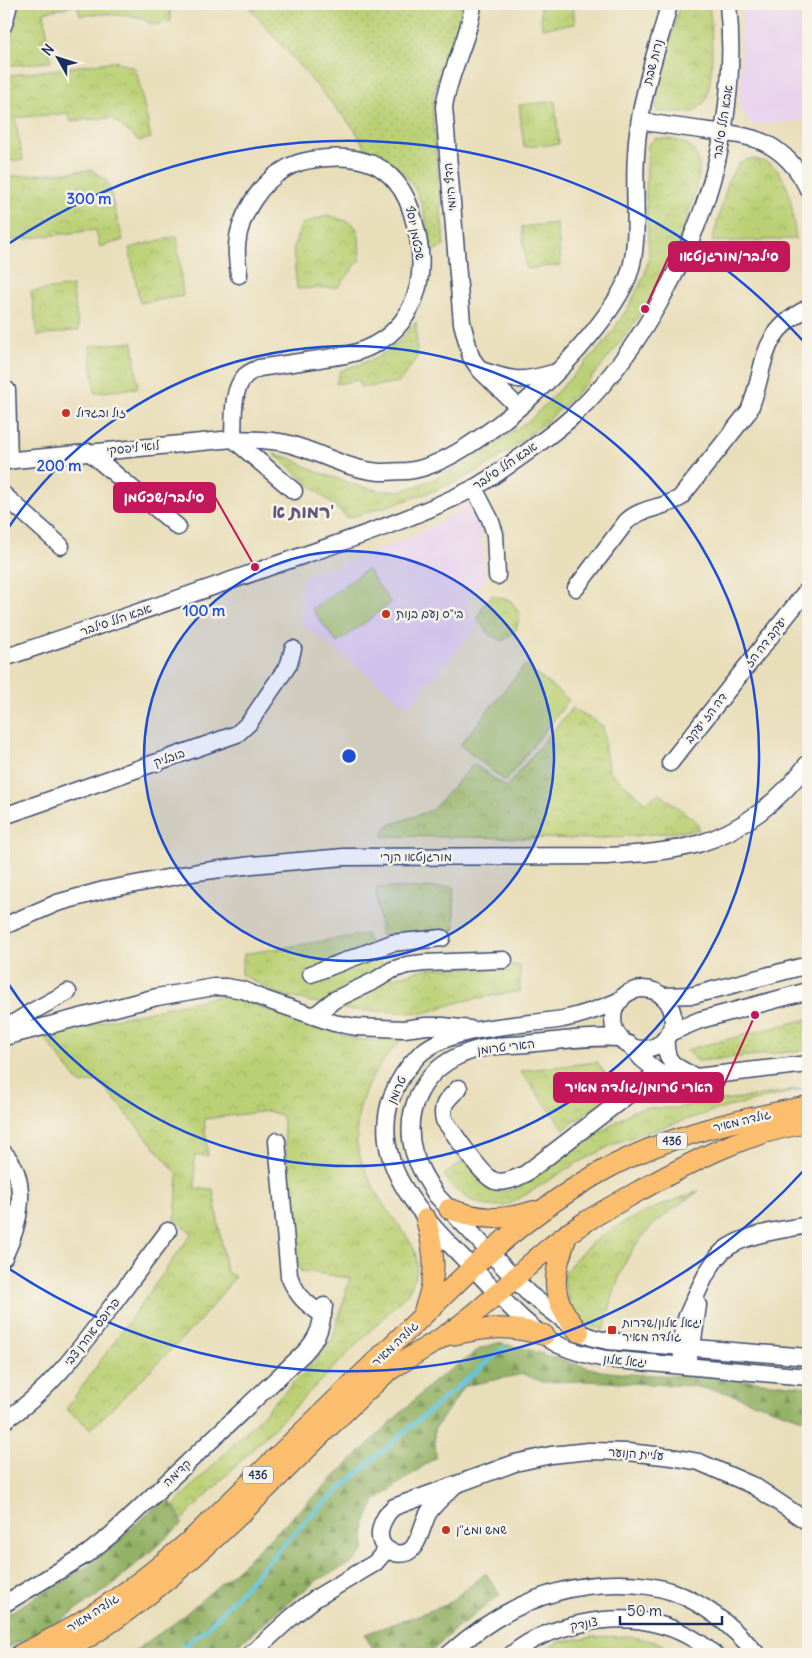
<svg xmlns="http://www.w3.org/2000/svg" width="812" height="1658" font-family="Delius,'Playpen Sans Hebrew',sans-serif">
  <defs>
    <pattern id="grass-dots" width="8" height="8" patternUnits="userSpaceOnUse" patternTransform="scale(1.25)"><rect width="8" height="8" fill="#bbd074"/><path d="M2 2h.1M6 6h.1" fill="none" stroke="#a0b367" stroke-width="1.8" stroke-linecap="round"/></pattern>
    <pattern id="forest-firs" width="22" height="20" patternUnits="userSpaceOnUse" patternTransform="scale(1.25)"><rect width="22" height="20" fill="#94b266"/><path d="M5 1l3.5 6h-7zM16 11l3.5 6h-7z" fill="#789157"/></pattern>
    <pattern id="park-crowns" width="20" height="18" patternUnits="userSpaceOnUse" patternTransform="scale(1.25)"><rect width="20" height="18" fill="#bbd074"/><path d="M2 6a3 3 0 1 1 6 0M12 15a3 3 0 1 1 6 0" fill="none" stroke="#a0b367"/></pattern>
  </defs>
  <rect width="100%" height="100%" fill="#f7f3e8"/>
  <filter id="ink" filterUnits="userSpaceOnUse"><feTurbulence type="fractalNoise" baseFrequency=".02" numOctaves="2"/><feDisplacementMap in="SourceGraphic" scale="10" xChannelSelector="R" yChannelSelector="G"/><feConvolveMatrix kernelMatrix="1 2 1 2 8 2 1 2 1" color-interpolation-filters="sRGB"/></filter>
  <filter id="wash" filterUnits="userSpaceOnUse"><feTurbulence type="fractalNoise" baseFrequency=".0096" numOctaves="4" result="noise"/><feDisplacementMap in="SourceGraphic" scale="20" xChannelSelector="R" yChannelSelector="G"/><feGaussianBlur stdDeviation="1.12" result="paint"/><feColorMatrix in="noise" values="0 0 0 0 0 0 0 0 0 0 0 0 0 0 0 0 0 1.4 0 .05"/><feComposite in="paint" operator="in"/></filter>
  <g filter="url(#wash)">
    <rect width="100%" height="100%" fill="#e9deba"/>
    <!-- built -->
    <g fill="#e8d2ee">
      <polygon points="742,4 808,4 808,120 754,125 745,116 740,107"/>
      <polygon points="467,504 478,517 482,542 486,579 466,604 478,626 408,707 301,623 301,578 386,547 437,524"/>
    </g>
    <!-- grass -->
    <g fill="url(#grass-dots)" stroke="#6b8069">
      <path d="M246 4H461C466 35 445 57 436 84 433 95 433 105 433 115L444 246 432 251C424 201 416 170 366 150L355 130Z"/>
      <polygon points="808,1019 808,1050 698,1061 685,1050"/>
    </g>
    <!-- forest -->
    <g fill="url(#forest-firs)" stroke="#587062">
      <polygon points="497,1343 524,1348 561,1360 601,1371 629,1374 716,1377 808,1387 808,1411 802,1419 724,1392 690,1386 587,1381 543,1382 523,1374 465,1386 434,1430 436,1457 375,1501 365,1523 364,1550 355,1561 319,1579 279,1610 228,1654 130,1654 176,1622 241,1566 433,1382 480,1349"/>
      <polygon points="168,1496 182,1524 110,1587 48,1629 4,1649 4,1616 90,1565"/>
      <polygon points="486,1573 500,1595 452,1632 429,1654 374,1654 365,1634 446,1605"/>
    </g>
    <!-- park -->
    <g fill="url(#park-crowns)" stroke="#6b8069">
      <polygon points="19,4 169,4 171,21 154,25 138,17 108,14 80,15 77,5 44,12 51,62 4,66"/>
      <polygon points="540,4 573,4 575,24 542,28"/>
      <path d="M680 4H709C712 27 715 81 705 101 702 106 697 109 694 112H657C651 89 675 30 680 4Z"/>
      <polygon points="117,61 136,69 151,138 139,141 112,118 70,121 68,113 15,118 23,160 4,161 4,76"/>
      <polygon points="555,101 559,144 524,147 519,105"/>
      <path d="M656 138C667 139 683 139 691 148 706 164 697 185 692 202 688 213 686 225 682 235 651 309 596 384 532 433 511 450 487 467 462 479 426 496 386 506 348 518L274 454 290 458 317 472 359 486 381 491H401L432 480 456 468 530 420 606 341 629 306 645 274 649 256 646 194 648 145Z"/>
      <path d="M749 159C792 158 791 208 796 239L712 242 729 179 740 162Z"/>
      <polygon points="92,170 107,181 123,240 100,247 96,230 4,241 4,177"/>
      <path d="M327 215C363 226 358 224 360 260L338 287 297 289 293 249 301 225Z"/>
      <polygon points="557,223 561,265 526,269 522,227"/>
      <polygon points="177,236 183,296 140,303 129,248"/>
      <polygon points="72,286 79,330 38,336 31,292"/>
      <polygon points="416,322 417,358 399,382 361,388 359,380 336,384 340,371 377,358 397,344"/>
      <polygon points="133,342 138,388 95,393 90,346"/>
      <polygon points="492,595 511,601 520,615 516,630 503,641 490,635 478,619 482,607"/>
      <polygon points="572,708 603,726 605,750 609,771 646,803 659,793 697,822 699,830 595,839 382,836 387,826 432,810 474,764 506,787"/>
      <polygon points="453,887 455,930 381,935 376,888"/>
      <polygon points="366,934 376,956 394,978 424,969 520,965 520,991 463,1001 424,1013 348,1010 277,994 241,974 244,954"/>
      <path d="M219 996 238 998 283 1016 356 1039 381 1041 402 1039C378 1065 358 1092 357 1129 357 1134 356 1140 357 1144 360 1163 374 1188 383 1204 393 1219 409 1235 415 1252 420 1268 415 1282 406 1295L182 1520 174 1505 312 1364 333 1338 350 1278 300 1271 282 1116 268 1111 204 1119 208 1156 195 1155V1189H213L226 1271 235 1277 197 1324 91 1429 66 1409 192 1233 175 1220 178 1175 99 1081 80 1084 42 1035Z"/>
      <polygon points="597,1062 617,1091 564,1129 520,1071"/>
      <polygon points="808,1088 716,1110 618,1142 577,1163 507,1206 487,1206 470,1200 453,1187 444,1175 465,1160 490,1185 504,1192 519,1187 631,1112 644,1108 674,1108"/>
      <path d="M699 1191C676 1207 651 1223 635 1246 618 1270 612 1302 604 1329 571 1325 570 1304 563 1277 588 1230 652 1209 699 1191Z"/>
      <polygon points="629,1636 659,1643 682,1654 534,1654 559,1642 592,1637"/>
    </g>
    <!-- garden -->
    <g fill="#bbd074" stroke="#6b8069">
      <polygon points="367,569 391,603 337,643 312,609"/>
      <polygon points="525,665 569,700 505,781 460,745"/>
    </g>
    <g fill="none" stroke-linecap="round" stroke-linejoin="round">
      <!-- stream -->
      <polyline stroke="#62c6e0" stroke-width="4.5" points="173,1654 205,1630 311,1515 402,1434 504,1348"/>
    </g>
  </g>
  <g filter="url(#ink)">
    <g fill="none" stroke-linecap="round" stroke-linejoin="round">
      <!-- minor casing -->
      <g stroke="#3a496c" stroke-width="19">
        <g id="minor">
          <path d="M473 4C469 40 449 71 444 107L462 323 471 357 480 370 518 407"/>
          <polyline points="4,24 9,4"/>
          <path d="M640 121C663 125 686 128 709 131 727 133 748 135 765 143 785 153 799 170 808 189"/>
          <path d="M484 371C513 381 523 382 553 373"/>
          <polyline points="7,390 9,461"/>
          <path d="M233 439C234 419 231 391 245 376 249 372 255 370 259 368 279 365 299 362 319 359 332 357 345 356 357 352 409 335 428 288 418 237 412 210 406 186 382 169 367 159 344 156 327 158 314 159 298 161 287 168 261 181 239 216 237 245 236 255 238 265 239 275"/>
          <polyline points="233,439 294,491"/>
          <polyline points="89,452 178,527"/>
          <path d="M4 461 233 439C252 440 271 439 289 444 320 452 348 470 380 472 389 472 398 471 407 471 474 465 604 338 628 277 641 244 633 193 636 156 637 133 641 108 647 85 653 57 663 31 669 4"/>
          <polyline points="474,488 490,519 495,534 497,576"/>
          <polyline points="4,495 61,546"/>
          <path d="M576 588 626 522C641 507 662 509 680 498L749 411C768 365 756 335 808 308"/>
          <path d="M4 658C94 627 185 597 275 565 342 542 409 521 472 489 489 480 506 467 522 456 539 443 557 431 573 416 620 372 656 314 683 257 720 179 737 90 728 4"/>
          <polyline points="670,763 808,589"/>
          <polyline points="4,816 237,734 249,723 289,664 293,649"/>
          <path d="M4 926 57 903 104 890 198 872 252 865 344 857 607 856C637 854 669 852 698 844 742 831 781 800 808 763"/>
          <polyline points="311,974 392,943 442,938"/>
          <circle cx="643" cy="1019" r="30"/>
          <polyline points="68,992 33,1011 12,1024 8,1036 157,997 214,987 226,987 243,990 264,999 334,1023 356,1027 404,1029 426,1026 443,1026 470,1029"/>
          <polyline points="662,996 694,995 808,965"/>
          <path d="M621 1000C602 1008 583 1015 563 1019 521 1026 451 1025 419 1055 407 1067 398 1081 392 1096 367 1166 428 1222 472 1267 499 1294 525 1328 559 1345 574 1352 590 1356 606 1359L808 1377"/>
          <polyline points="314,1016 334,1000 376,980 392,970 407,965 424,963 504,960"/>
          <polyline points="669,1033 700,1020 808,991"/>
          <path d="M666 1037C664 1062 673 1066 694 1076"/>
          <path d="M621 1038C589 1036 558 1041 526 1044 505 1046 483 1045 463 1054 423 1070 402 1111 414 1153 419 1168 428 1183 437 1196L528 1293 579 1332 594 1338 608 1341 808 1357"/>
          <polyline points="629,1044 642,1059 658,1072 679,1079 808,1064"/>
          <path d="M459 1088C448 1099 440 1104 444 1120 454 1133 482 1177 495 1181 505 1184 516 1178 525 1174L658 1072"/>
          <path d="M277 1141 289 1276C297 1296 305 1303 323 1315"/>
          <path d="M4 1153C31 1181 19 1226 4 1257"/>
          <path d="M682 1356C680 1342 682 1329 687 1316 696 1296 708 1265 723 1251 743 1234 783 1230 808 1225"/>
          <polyline points="688,1357 692,1347 698,1305"/>
          <path d="M4 1421C47 1393 78 1352 108 1311 128 1284 148 1258 168 1231"/>
          <path d="M453 1487C445 1495 435 1503 429 1512 420 1526 419 1562 392 1552 371 1544 381 1517 394 1507L515 1463 551 1455 589 1451 628 1452 672 1457 699 1462 754 1486 808 1522"/>
          <path d="M4 1604 87 1554 111 1535 304 1353C319 1337 321 1327 324 1306"/>
          <polyline points="251,1654 293,1616 316,1598 375,1563 387,1549"/>
          <path d="M449 1654C498 1610 554 1583 620 1584 638 1584 656 1586 673 1592 706 1604 734 1628 757 1654"/>
          <path d="M512 1654C547 1625 613 1612 657 1624 678 1629 698 1640 714 1654"/>
        </g>
      </g>
      <!-- major casing -->
      <g stroke="#3a496c" stroke-width="22">
        <g id="major">
          <path d="M449 1209C481 1220 502 1221 534 1211"/>
          <path d="M568 1233C553 1275 547 1296 579 1332"/>
          <path d="M423 1314C437 1275 436 1259 426 1219"/>
          <path d="M452 1335C488 1327 508 1325 544 1335"/>
          <path d="M21 1654C86 1624 141 1583 194 1537L473 1267C515 1229 558 1195 608 1168 670 1135 740 1119 808 1106"/>
          <path d="M58 1654C92 1638 123 1615 153 1591 237 1525 307 1444 386 1373 412 1354 441 1341 465 1321 494 1299 519 1272 548 1249 575 1226 607 1209 637 1192 694 1161 743 1133 808 1123"/>
        </g>
      </g>
      <!-- minor -->
      <use href="#minor" stroke="#fff" stroke-width="16"/>
      <!-- major -->
      <use href="#major" stroke="#fabe6e" stroke-width="20"/>
    </g>
  </g>
  <!-- distance rings -->
  <circle cx="349" cy="756" r="205" fill="#1d4ed8" fill-opacity=".12"/>
  <g fill="none" stroke="#1d4ed8" stroke-width="2.5">
    <circle cx="349" cy="756" r="205"/>
    <path d="M5 533A410 410 0 1 1 5 979"/>
    <path d="M806 1168A615 615 0 0 1 5 1266M5 246A615 615 0 0 1 806 344"/>
  </g>
  <!-- markers -->
  <g fill="#c8321e" stroke="#f7f3e8" stroke-width="2">
    <circle cx="66" cy="413" r="5"/>
    <circle cx="386" cy="614" r="5"/>
    <rect x="607" y="1325" width="10" height="10" rx="2.5"/>
    <circle cx="446" cy="1530" r="5"/>
  </g>
  <g text-anchor="middle" stroke-width="5" stroke-linejoin="round" paint-order="stroke">
    <!-- shield labels -->
    <g fill="#f7f3e8" stroke="#5d6a87" stroke-width="1">
      <rect x="657" y="1132.5" width="30" height="17" rx="4"/>
      <rect x="243" y="1466.5" width="30" height="17" rx="4"/>
    </g>
    <g font-size="11" font-weight="bold" fill="#1b2f5e">
      <text x="672" y="1145">436</text>
      <text x="258" y="1479">436</text>
    </g>
    <!-- street labels -->
    <g font-size="12" fill="#1b2f5e" stroke="#f7f3e8">
      <text transform="translate(653 62) rotate(-75)" y="4">נרות שבת</text>
      <text transform="translate(723 122) rotate(-81)" y="4">אבא הלל סילבר</text>
      <text transform="translate(450 187) rotate(-95)" y="4">הדף היומי</text>
      <text transform="translate(415 233) rotate(79)" y="4">שכטמן יוסף</text>
      <text transform="translate(133 448) rotate(-6)" y="4">לואי ליפסקי</text>
      <text transform="translate(505 466) rotate(-34)" y="4">אבא הלל סילבר</text>
      <text transform="translate(116 620) rotate(-19)" y="4">אבא הלל סילבר</text>
      <text transform="translate(766 642) rotate(-52)" y="4">יעקב דה הז</text>
      <text transform="translate(706 718) rotate(-52)" y="4">דה הז יעקב</text>
      <text transform="translate(169 758) rotate(-19)" y="4">בובליק</text>
      <text x="416" y="861">מורגנטאו הנרי</text>
      <text transform="translate(506 1047) rotate(-7)" y="4">הארי טרומן</text>
      <text transform="translate(397 1090) rotate(-66)" y="4">טרומן</text>
      <text transform="translate(742 1121) rotate(-14)" y="4">גולדה מאיר</text>
      <text transform="translate(92 1332) rotate(-52)" y="4">פרופס אהרן צבי</text>
      <text transform="translate(395 1344) rotate(-44)" y="4">גולדה מאיר</text>
      <text transform="translate(625 1361) rotate(6)" y="4">יגאל אלון</text>
      <text transform="translate(636 1454) rotate(4)" y="4">עליית הנוער</text>
      <text transform="translate(177 1473) rotate(-43)" y="4">קדימה</text>
      <text transform="translate(93 1613) rotate(-33)" y="4">גולדה מאיר</text>
      <text transform="translate(584 1624) rotate(-11)" y="4">צונדק</text>
    </g>
    <!-- poi labels -->
    <g font-size="12" fill="#1b2f5e" stroke="#f7f3e8" text-anchor="start">
      <text x="76" y="417">זול ובגדול</text>
      <text x="396" y="618">בי"ס נעם בנות</text>
      <text x="622" y="1327">יגאל אלון/שדרות<tspan x="622" dy="14">גולדה מאיר</tspan></text>
      <text x="456" y="1534">שמש ומג"ן</text>
    </g>
    <!-- district labels -->
    <g font-size="18" font-weight="bold" fill="#5f597e" stroke="#f7f3e8">
      <text x="303" y="518">רמות א'</text>
    </g>
  </g>
  <circle cx="349" cy="756" r="8" fill="#1d4ed8" stroke="#f7f3e8" stroke-width="2.5"/>
  <g font-size="15" text-anchor="middle" font-weight="bold" fill="#1d4ed8" stroke="#f7f3e8" stroke-width="5" stroke-linejoin="round" paint-order="stroke">
    <text x="89" y="204">300 m</text>
    <text x="59" y="471">200 m</text>
    <text x="204" y="616">100 m</text>
  </g>
  <!-- callouts -->
  <path fill="none" stroke="#c2185b" stroke-width="2" d="M645 309L669 256M255 567L215 497M755 1015L723 1087"/>
  <g fill="#c2185b" stroke="#f7f3e8" stroke-width="2">
    <circle cx="645" cy="309" r="5"/>
    <circle cx="255" cy="567" r="5"/>
    <circle cx="755" cy="1015" r="5"/>
  </g>
  <g fill="#c2185b" stroke="#c2185b" stroke-width="2">
    <rect x="669" y="242" width="120" height="29" rx="5"/>
    <rect x="114" y="483" width="101" height="29" rx="5"/>
    <rect x="554" y="1073" width="169" height="29" rx="5"/>
  </g>
  <g font-size="14" text-anchor="middle" font-weight="bold" fill="#fff">
    <text x="729" y="261">סילבר/מורגנטאו</text>
    <text x="164" y="502">סילבר/שכטמן</text>
    <text x="639" y="1092">הארי טרומן/גולדה מאיר</text>
  </g>
  <!-- margin -->
  <rect width="812" height="1658" fill="none" stroke="#f7f3e8" stroke-width="20"/>
  <!-- north arrow -->
  <g transform="translate(58 58) rotate(309)" stroke="#f7f3e8" stroke-width="4" paint-order="stroke">
  <path d="M0-4L9 19L0 12L-9 19Z" fill="#1b2f5e"/>
  <text y="-8" font-size="14" font-weight="bold" text-anchor="middle" fill="#1b2f5e">N</text>
  </g>
  <!-- scale -->
  <path d="M620 1616v8h102v-8" fill="none" stroke="#1b2f5e" stroke-width="2.5"/>
  <text x="627" y="1616" font-size="15" fill="#1b2f5e" stroke="#f7f3e8" stroke-width="4" paint-order="stroke">50 m</text>
</svg>
